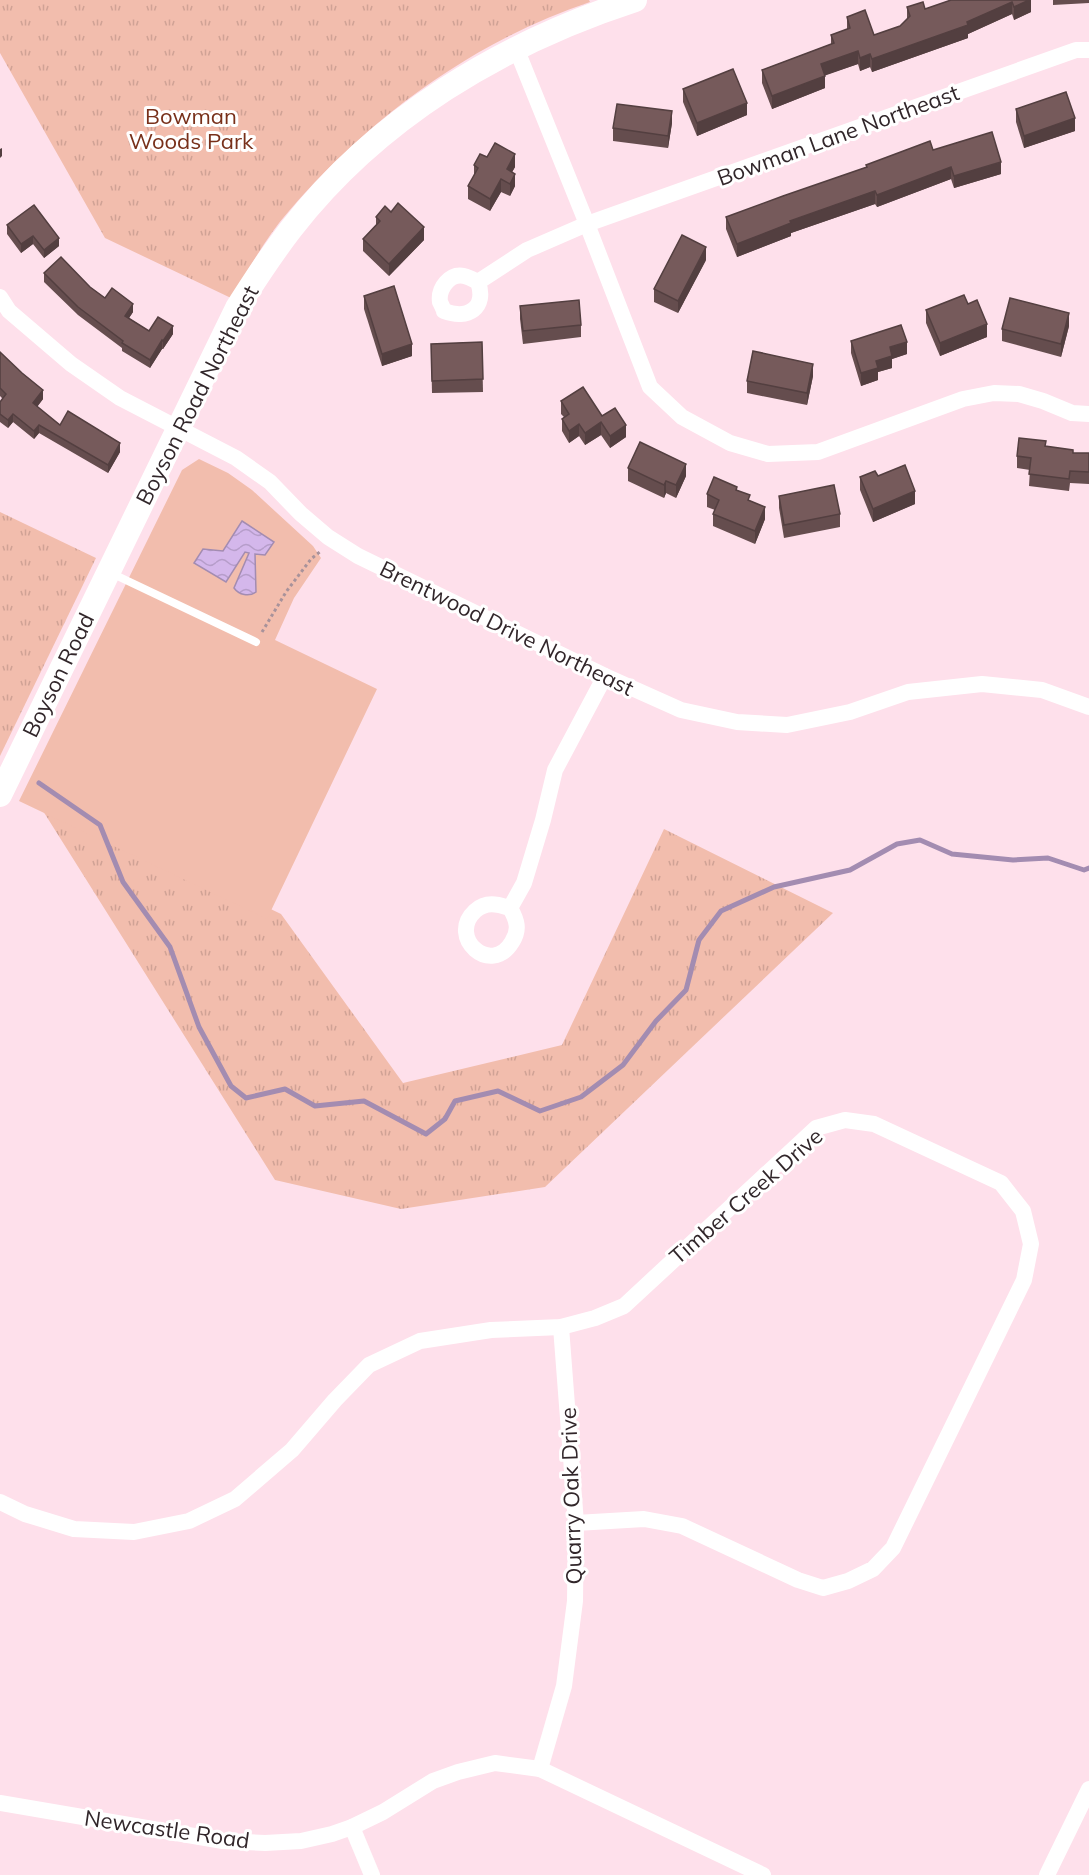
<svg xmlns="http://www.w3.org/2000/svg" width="1089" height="1875" font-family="Mulish,sans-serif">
  <defs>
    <pattern id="park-tufts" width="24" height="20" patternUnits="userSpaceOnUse" patternTransform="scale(1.5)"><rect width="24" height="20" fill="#f2bdad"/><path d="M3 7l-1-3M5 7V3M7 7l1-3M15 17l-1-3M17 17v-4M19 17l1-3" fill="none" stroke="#d0a295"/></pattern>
    <pattern id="water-waves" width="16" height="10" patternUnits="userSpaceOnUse" patternTransform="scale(1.5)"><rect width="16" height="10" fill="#d4b7eb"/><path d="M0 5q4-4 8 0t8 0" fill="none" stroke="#b69dca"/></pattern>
  </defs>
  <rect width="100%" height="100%" fill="#fee0eb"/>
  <!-- park -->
  <g fill="url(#park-tufts)">
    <path d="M0 0H589L590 2C473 41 369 118 289 211 266 237 249 269 231 298L105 238 0 53Z"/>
    <polygon points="0,512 96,558 0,756"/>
    <polygon points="33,795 281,914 403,1083 562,1045 664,829 833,913 545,1187 401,1209 275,1180"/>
  </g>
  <!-- pitch -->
  <polygon fill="#f2bdad" points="199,459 228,473 252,490 313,546 321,558 294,598 275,640 377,689 267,919 19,801 182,470"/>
  <!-- water -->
  <path fill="url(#water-waves)" stroke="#a38cb1" stroke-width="1.5" d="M242 521 274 542 265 555 255 554 256 592C249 597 239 595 234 588L249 553 245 552 226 582 194 563 203 549 223 551Z"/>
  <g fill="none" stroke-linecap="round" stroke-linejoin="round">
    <!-- stream -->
    <polyline stroke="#a38cb1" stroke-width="5" points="39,783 100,825 123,882 170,947 199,1027 231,1086 246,1098 285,1089 315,1106 364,1101 426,1134 445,1119 455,1101 498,1091 540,1111 581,1097 623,1065 656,1021 686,990 699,940 721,911 774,887 850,870 897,844 920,840 952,854 1013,860 1048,858 1084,870 1089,868"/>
    <!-- path -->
    <polyline stroke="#a8929a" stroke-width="3" stroke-dasharray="3 3" stroke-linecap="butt" points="262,632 286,592 311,559 321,551"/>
    <!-- lane -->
    <polyline stroke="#fff" stroke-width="8" points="111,573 256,642"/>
    <!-- street -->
    <g stroke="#fff" stroke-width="16">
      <polyline points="516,48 587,224 650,387 682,417 730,443 768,454 818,452 963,399 994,393 1019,394 1043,401 1072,413 1089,414"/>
      <path d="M478 282C474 280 469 277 464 276 450 273 438 288 440 302 441 304 444 310 444 311 468 320 487 308 478 282L527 250 587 224 1076 50H1089"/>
      <polyline points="0,297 9,311 71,364 120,398 236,458 270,482 301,514 328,537 358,556 605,676 681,710 737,722 787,725 850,712 908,692 982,684 1042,690 1089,707"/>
      <path d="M510 908C517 920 520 930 512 942 491 977 447 937 475 911 486 901 497 904 510 908L524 883 543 820 555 770 605 676"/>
      <polyline points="0,1502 25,1514 74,1529 134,1532 189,1521 235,1499 292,1450 335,1400 369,1365 420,1341 491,1330 561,1327 595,1318 624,1306 816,1128 845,1120 874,1124 1001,1183 1023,1211 1031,1244 1024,1280 893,1548 873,1569 848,1581 823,1588 798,1580 682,1526 644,1519 576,1523"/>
      <polyline points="540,1769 564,1686 575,1601 576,1523 561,1327"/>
      <polyline points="0,1803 223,1841 265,1843 301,1841 332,1834 352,1827 383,1812 433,1781 458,1772 495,1763 540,1769 763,1875"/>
      <polyline points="352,1827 372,1875"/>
      <polyline points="1047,1875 1089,1789"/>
    </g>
    <!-- secondary -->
    <path stroke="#fff" stroke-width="24" d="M0 795 237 308C254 281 271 255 291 229 377 118 502 43 635 0"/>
  </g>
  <!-- wall -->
  <g fill="#654d4e">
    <polygon points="1031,0 1031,12 1014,20 1012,14 968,34 968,38 872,72 870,67 860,71 858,64 825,75 825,88 772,109 762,83 762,70 831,44 831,35 847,29 847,17 874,35 900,26 907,19 907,7 925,9"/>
    <polygon points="1053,0 1089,0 1089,3 1053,5"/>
    <polygon points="683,89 747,115 697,136 683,102"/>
    <polygon points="1016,109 1075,131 1024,148 1016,122"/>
    <polygon points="672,123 668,148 613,141 613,128"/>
    <polygon points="933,150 1001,174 954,188 951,179 877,207 875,204 791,233 791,236 737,257 726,229 726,217 866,168 866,165"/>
    <polygon points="487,157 515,167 512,172 515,186 510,196 501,192 490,211 468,199 468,186 474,176 474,165"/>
    <polygon points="376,217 424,240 389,276 363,251 363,239 376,225"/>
    <polygon points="7,225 59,246 44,258 33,244 21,253 7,234"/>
    <polygon points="706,260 678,313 654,302 654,289"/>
    <polygon points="44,273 90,287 105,298 133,312 129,318 149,331 173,334 163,349 162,349 150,368 122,351 122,348 78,315 44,282"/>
    <polygon points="364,296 412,356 382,366 364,309"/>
    <polygon points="968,304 987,337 940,356 926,323 926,310"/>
    <polygon points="520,306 581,325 581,337 523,344 520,319"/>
    <polygon points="1069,326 1061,357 1002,341 1002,329"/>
    <polygon points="851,341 907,354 892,359 892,368 878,372 878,380 861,386 851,353"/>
    <polygon points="482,342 483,392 432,393 431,344"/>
    <polygon points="0,352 43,399 37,407 60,425 120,452 108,473 39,433 34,439 13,422 8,428 0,422 0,402 3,399 0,396"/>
    <polygon points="813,376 807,405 747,393 747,381"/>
    <polygon points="561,401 602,416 626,437 610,448 601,435 585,445 579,436 569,443 562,431 562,419 564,417 561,414"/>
    <polygon points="1046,446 1073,453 1089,453 1089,484 1070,483 1069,491 1029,486 1030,470 1017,468 1017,456"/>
    <polygon points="628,468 686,476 676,498 666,493 664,498 628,481"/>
    <polygon points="878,476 915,504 873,522 860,490 860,477"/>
    <polygon points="737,490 750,501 765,519 755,544 713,526 713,514 715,510 707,507 707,494"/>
    <polygon points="779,496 840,514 840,527 784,538 779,508"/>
  </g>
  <!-- shaded-wall -->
  <g fill="#533f40">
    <polygon points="1029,0 1031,0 1031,12 1014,20 1014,7"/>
    <polygon points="1012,2 1012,14 968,34 968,38 872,72 872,59 967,22"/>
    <polygon points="858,51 858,64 821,77 821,64"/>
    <polygon points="870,54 870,67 860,71 860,58"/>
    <polygon points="825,76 825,88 772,109 772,96"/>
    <polygon points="747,103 747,115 697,136 697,123"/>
    <polygon points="672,111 672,123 668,148 668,136"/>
    <polygon points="1075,118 1075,131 1024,148 1024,136"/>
    <polygon points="2,148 2,156 0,158 0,149"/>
    <polygon points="515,154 515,167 507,181 507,169"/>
    <polygon points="1001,162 1001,174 954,188 954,176"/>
    <polygon points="951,167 951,179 877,207 877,195"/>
    <polygon points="515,174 515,186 510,196 510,184"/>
    <polygon points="501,179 501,192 490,211 490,199"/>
    <polygon points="875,191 875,204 791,233 791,236 737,257 737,244 790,221"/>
    <polygon points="424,227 424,240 389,276 389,264"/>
    <polygon points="33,236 33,244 21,253 21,244"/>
    <polygon points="59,238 59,246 44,258 44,250"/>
    <polygon points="706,247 706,260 678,313 678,301"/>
    <polygon points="133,304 133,312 125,324 125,316"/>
    <polygon points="1069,313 1069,326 1061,357 1061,344"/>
    <polygon points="987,324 987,337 940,356 940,343"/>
    <polygon points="173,326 173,334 163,349 163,341"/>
    <polygon points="162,340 162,349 150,368 150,360"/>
    <polygon points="907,342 907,354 892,359 892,368 878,372 878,380 861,386 861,373 890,347"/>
    <polygon points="412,344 412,356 382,366 382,354"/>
    <polygon points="813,364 813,376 807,405 807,393"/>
    <polygon points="43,390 43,399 33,412 33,403"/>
    <polygon points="13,414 13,422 8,428 8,420"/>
    <polygon points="601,422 601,435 585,445 585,433"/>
    <polygon points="579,424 579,436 569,443 569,431"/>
    <polygon points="39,425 39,433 34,439 34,431"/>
    <polygon points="626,425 626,437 610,448 610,436"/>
    <polygon points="120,443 120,452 108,473 108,465"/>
    <polygon points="686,464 686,476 676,498 676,485"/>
    <polygon points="666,481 666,493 664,498 664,485"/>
    <polygon points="915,491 915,504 873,522 873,509"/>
    <polygon points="765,507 765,519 755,544 755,531"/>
  </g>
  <!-- building -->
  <g fill="#765a5b" stroke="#533f40" stroke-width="1.5">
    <polygon points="951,0 1029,0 1014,7 1012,2 967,22 968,25 872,59 870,54 860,58 858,51 821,64 825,76 772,96 762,70 834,43 831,35 850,28 847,17 865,10 874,35 900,26 910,16 907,7 923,2 925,9"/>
    <polygon points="733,69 747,103 697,123 683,89"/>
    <polygon points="1066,92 1075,118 1024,136 1016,109"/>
    <polygon points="617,104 672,111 668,136 613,128"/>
    <polygon points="992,132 1001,162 954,176 951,167 877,195 875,191 790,221 791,223 737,244 726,217 783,196 867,167 866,165 930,141 933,150"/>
    <polygon points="495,143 515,154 507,169 515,174 510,184 501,179 490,199 468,186 478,168 474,165 480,154 487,157"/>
    <polygon points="398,203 424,227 389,264 363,239 380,221 376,217 385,206 391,212"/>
    <polygon points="34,205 59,238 44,250 33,236 21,244 7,225"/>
    <polygon points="682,235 706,247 678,301 654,289"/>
    <polygon points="61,257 90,287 105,298 112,288 133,304 125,316 149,331 158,317 173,326 163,341 162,340 150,360 122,343 123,341 78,307 44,273"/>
    <polygon points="394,286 412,344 382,354 364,296"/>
    <polygon points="964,295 968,304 977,300 987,324 940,343 926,310"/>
    <polygon points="1010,298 1069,313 1061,344 1002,329"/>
    <polygon points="579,300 581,325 523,331 520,306"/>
    <polygon points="901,325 907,342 890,347 892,356 876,361 878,368 861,373 851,341"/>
    <polygon points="482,342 483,379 432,381 431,344"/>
    <polygon points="753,351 813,364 807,393 747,381"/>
    <polygon points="0,352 22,373 43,390 33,403 60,425 68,411 120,443 108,465 39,425 34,431 13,414 8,420 0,414 0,402 6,394 0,388"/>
    <polygon points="583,387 602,416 615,408 626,425 610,436 601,422 585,433 579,424 569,431 562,419 569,414 561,401"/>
    <polygon points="1019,438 1046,441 1045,446 1073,450 1073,453 1089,453 1089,472 1070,471 1069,479 1029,474 1031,458 1017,456"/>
    <polygon points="640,442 686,464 676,485 666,481 664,485 628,468"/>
    <polygon points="905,465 915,491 873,509 860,477 875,471 878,476"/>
    <polygon points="714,477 737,487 736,490 750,495 748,500 765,507 755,531 713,514 719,500 707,494"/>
    <polygon points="834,485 840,514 784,525 779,496"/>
  </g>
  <g text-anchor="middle" stroke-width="6" stroke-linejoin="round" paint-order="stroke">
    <!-- park labels -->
    <g font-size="22" fill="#78301a" stroke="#fff">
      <text x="191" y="124">Bowman<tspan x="191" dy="25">Woods Park</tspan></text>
    </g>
    <!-- street labels -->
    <g font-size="22" fill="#31262a" stroke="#fff">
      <text transform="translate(838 135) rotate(-20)" y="8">Bowman Lane Northeast</text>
      <text transform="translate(197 395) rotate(-63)" y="8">Boyson Road Northeast</text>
      <text transform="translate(507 628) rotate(26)" y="8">Brentwood Drive Northeast</text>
      <text transform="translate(58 675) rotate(-64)" y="8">Boyson Road</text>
      <text transform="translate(746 1196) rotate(-41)" y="8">Timber Creek Drive</text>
      <text transform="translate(571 1496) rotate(-92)" y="8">Quarry Oak Drive</text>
      <text transform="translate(167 1829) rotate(8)" y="8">Newcastle Road</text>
    </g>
  </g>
</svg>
